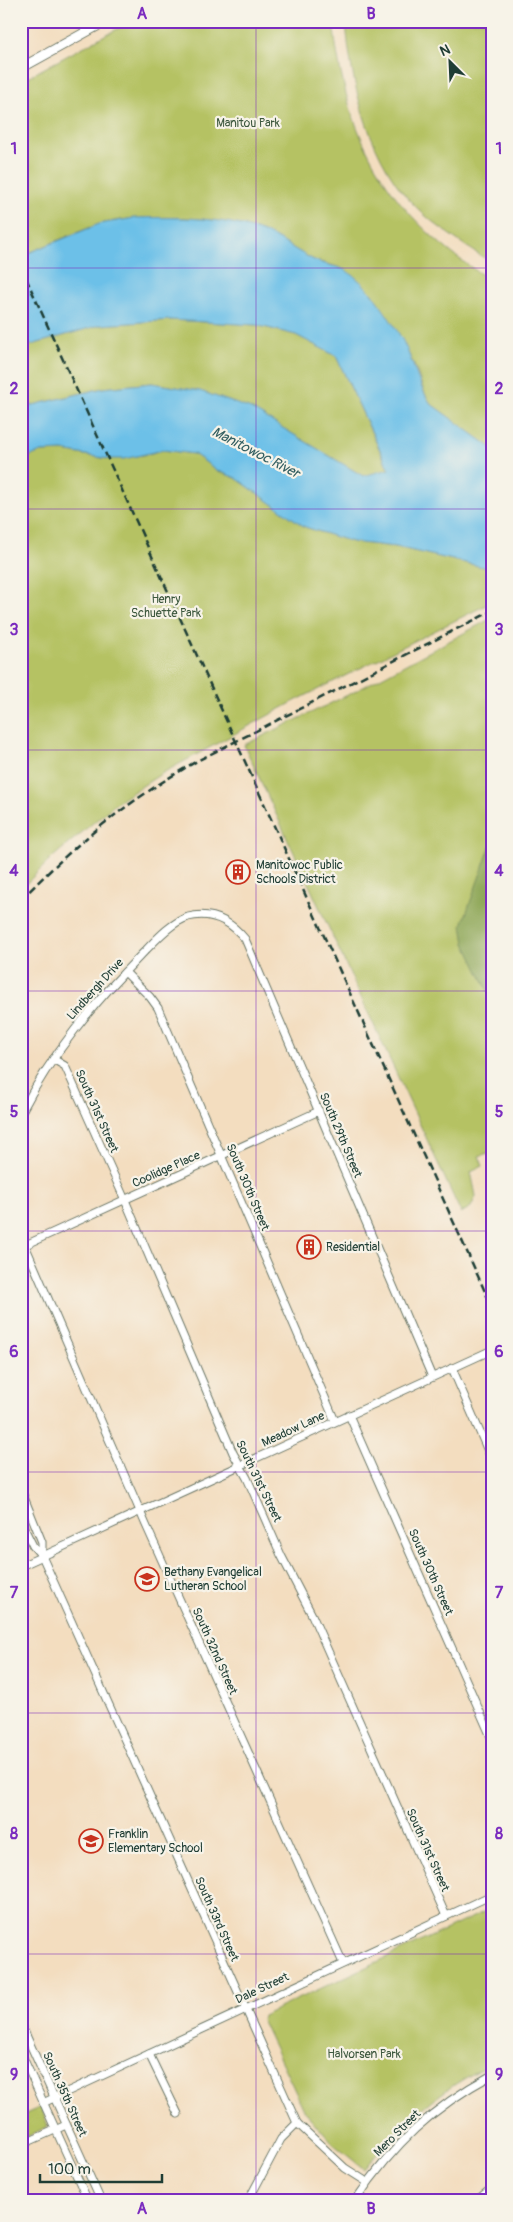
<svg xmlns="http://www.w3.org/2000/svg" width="513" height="2222" font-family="Pangolin,sans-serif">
  <rect width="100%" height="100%" fill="#f7f3e8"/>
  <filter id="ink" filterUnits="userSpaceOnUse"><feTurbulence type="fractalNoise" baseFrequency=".02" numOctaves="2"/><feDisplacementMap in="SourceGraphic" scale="10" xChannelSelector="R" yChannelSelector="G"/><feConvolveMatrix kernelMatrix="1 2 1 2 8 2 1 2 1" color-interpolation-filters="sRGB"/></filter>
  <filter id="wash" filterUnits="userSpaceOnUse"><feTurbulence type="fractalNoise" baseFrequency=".0096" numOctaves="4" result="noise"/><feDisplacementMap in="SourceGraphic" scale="20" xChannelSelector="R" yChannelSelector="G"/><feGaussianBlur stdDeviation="1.12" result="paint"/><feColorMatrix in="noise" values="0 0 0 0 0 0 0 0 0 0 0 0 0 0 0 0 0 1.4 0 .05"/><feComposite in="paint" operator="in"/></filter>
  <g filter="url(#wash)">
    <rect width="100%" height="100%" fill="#f3ddbf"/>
    <!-- green -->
    <g fill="#b5c264" stroke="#6a804c">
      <path d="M134 21H333C345 139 390 218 492 281V448L431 404C422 392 420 376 413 363 402 339 389 316 372 295 363 284 351 272 337 267 329 264 320 263 312 259 293 249 276 236 255 229 219 216 134 213 98 225 72 233 47 246 21 256V81L105 35Z"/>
      <path d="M346 21H492V263C466 246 440 230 418 209 371 165 350 84 346 21Z"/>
      <polygon points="171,320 256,325 296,335 336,356 389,470 363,476 251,409 200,391 152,383 103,388 21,408 21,348 100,325"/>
      <polygon points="163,450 194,454 218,471 236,478 305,527 352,542 396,547 492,569 492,602 295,701 161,774 119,801 54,856 21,889 21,459 42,452 63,451 108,459 144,455"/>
      <polygon points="492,618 492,1160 488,1153 479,1156 483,1166 471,1172 476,1196 471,1207 461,1213 244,745 352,693"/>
      <path d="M492 1908V2064C440 2088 400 2125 364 2169L332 2143 305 2112 261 2019 262 2016Z"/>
      <polygon points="41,2107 48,2126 21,2140 21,2116"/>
    </g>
    <!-- forest -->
    <polygon fill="#90a85a" stroke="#587247" points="492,842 492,999 465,943 462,925"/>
    <!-- water -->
    <path fill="#6cc0e8" stroke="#467e8e" d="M134 218C171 217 220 217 255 229 275 235 293 249 312 259 323 265 336 265 347 271 368 284 385 311 398 332 412 354 417 385 431 404L492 448V569L396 547 352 542 305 527 236 478 218 471 194 454 163 450 124 459H108L63 451 42 452 21 459V408L103 388 152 383 200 391 251 409 363 476 389 469 336 356 296 335 256 325 171 320 100 325 21 348V256L99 224Z"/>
  </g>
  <g filter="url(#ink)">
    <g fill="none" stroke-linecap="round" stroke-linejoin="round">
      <!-- minor casing -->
      <g stroke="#697565" stroke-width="9">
        <g id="minor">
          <polyline points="125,972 150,997 158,1008 335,1421"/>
          <polyline points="53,1059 65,1066 125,1200 233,1453 247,1478 281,1555 312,1615 446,1916"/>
          <path d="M21 1113C52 1053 94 1003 141 955 154 942 170 923 188 917 212 911 231 922 245 939L432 1377"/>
          <polyline points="21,1236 146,1525 343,1963"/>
          <polyline points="21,1247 319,1111"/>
          <polyline points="452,1368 492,1460"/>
          <polyline points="349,1415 492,1739"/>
          <polyline points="21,1490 42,1542 42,1556"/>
          <polyline points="21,1522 33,1546 42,1556 297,2123 345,2168 367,2182"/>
          <polyline points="21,1566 492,1350"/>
          <polyline points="21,2024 101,2201"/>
          <polyline points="21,2053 88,2201"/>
          <polyline points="149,2054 178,2114"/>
          <polyline points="43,2103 492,1895"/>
          <polyline points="21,2145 66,2125"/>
          <polyline points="248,2201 281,2139 297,2123"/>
          <path d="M355 2201C394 2144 431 2108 492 2075"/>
          <polyline points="476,2201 492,2188"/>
        </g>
      </g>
      <!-- tertiary casing -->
      <g stroke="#697565" stroke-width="11">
        <polyline id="tertiary" points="21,68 106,21"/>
      </g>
      <!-- minor -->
      <use href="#minor" stroke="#fff" stroke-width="7"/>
      <!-- tertiary -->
      <use href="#tertiary" stroke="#fff" stroke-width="9"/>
      <!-- rail -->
      <g stroke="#1f3d34" stroke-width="2.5" stroke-dasharray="8 4" stroke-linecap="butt">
        <polyline points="21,267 492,1307"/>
        <path d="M21 900C76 842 128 801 197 761L492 611"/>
      </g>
    </g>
  </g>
  <!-- grid -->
  <path fill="none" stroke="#7b2cbf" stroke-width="1" stroke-opacity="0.55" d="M256 21V2201M21 268H492M21 509H492M21 750H492M21 991H492M21 1231H492M21 1472H492M21 1713H492M21 1954H492"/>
  <!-- icons -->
  <defs>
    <g id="building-ring" transform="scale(1.25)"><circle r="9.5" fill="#f7f3e8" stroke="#c8321e" stroke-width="1.5"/><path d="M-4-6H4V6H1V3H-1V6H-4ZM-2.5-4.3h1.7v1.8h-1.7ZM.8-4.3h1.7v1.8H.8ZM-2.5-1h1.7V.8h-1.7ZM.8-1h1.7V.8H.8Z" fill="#c8321e"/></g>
    <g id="school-ring" transform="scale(1.25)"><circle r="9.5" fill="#f7f3e8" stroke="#c8321e" stroke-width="1.5"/><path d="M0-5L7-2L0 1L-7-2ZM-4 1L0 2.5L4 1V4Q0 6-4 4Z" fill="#c8321e"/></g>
  </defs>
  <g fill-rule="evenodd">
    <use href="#building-ring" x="238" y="872"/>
    <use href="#building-ring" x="309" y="1247"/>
    <use href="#school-ring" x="147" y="1579"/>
    <use href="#school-ring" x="91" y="1841"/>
  </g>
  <g text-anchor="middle" stroke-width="4.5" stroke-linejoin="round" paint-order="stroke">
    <!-- park labels -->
    <g font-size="12" fill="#3d583e" stroke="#f7f3e8">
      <text x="248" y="127">Manitou Park</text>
      <text x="166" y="603">Henry<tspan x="166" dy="14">Schuette Park</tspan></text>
      <text x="364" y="2058">Halvorsen Park</text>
    </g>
    <!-- poi labels -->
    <g font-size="12" fill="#1f3d34" stroke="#f7f3e8" text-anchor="start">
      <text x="256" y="869">Manitowoc Public<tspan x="256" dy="14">Schools District</tspan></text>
      <text x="326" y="1251">Residential</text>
      <text x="164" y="1576">Bethany Evangelical<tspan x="164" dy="14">Lutheran School</tspan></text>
      <text x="108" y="1838">Franklin<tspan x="108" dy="14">Elementary School</tspan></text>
    </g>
    <!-- street labels -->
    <g font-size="12" fill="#1f3d34" stroke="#f7f3e8">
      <text transform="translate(95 989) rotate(-48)" y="4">Lindbergh Drive</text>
      <text transform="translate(97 1111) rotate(66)" y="4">South 31st Street</text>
      <text transform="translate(341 1135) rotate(67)" y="4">South 29th Street</text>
      <text transform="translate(166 1169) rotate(-24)" y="4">Coolidge Place</text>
      <text transform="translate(248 1187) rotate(67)" y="4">South 30th Street</text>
      <text transform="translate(293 1429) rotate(-25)" y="4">Meadow Lane</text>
      <text transform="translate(259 1481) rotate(64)" y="4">South 31st Street</text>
      <text transform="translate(431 1572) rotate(66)" y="4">South 30th Street</text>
      <text transform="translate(215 1651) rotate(66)" y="4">South 32nd Street</text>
      <text transform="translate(428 1850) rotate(66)" y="4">South 31st Street</text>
      <text transform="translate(217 1919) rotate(66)" y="4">South 33rd Street</text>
      <text transform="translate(262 1988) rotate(-25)" y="4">Dale Street</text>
      <text transform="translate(65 2094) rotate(66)" y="4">South 35th Street</text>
      <text transform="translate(397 2133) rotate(-45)" y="4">Mero Street</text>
    </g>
    <!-- water labels -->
    <g font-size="14" font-style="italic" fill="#325e61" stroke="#f7f3e8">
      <text transform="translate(256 452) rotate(27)" y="5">Manitowoc River</text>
    </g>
  </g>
  <!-- margin -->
  <rect width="513" height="2222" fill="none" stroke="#f7f3e8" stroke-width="55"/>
  <!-- north arrow -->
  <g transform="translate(450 62) rotate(336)" stroke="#f7f3e8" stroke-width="4" paint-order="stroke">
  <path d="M0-4L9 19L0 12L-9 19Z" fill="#1f3d34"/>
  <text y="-8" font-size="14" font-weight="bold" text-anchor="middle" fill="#1f3d34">N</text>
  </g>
  <!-- scale -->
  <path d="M40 2174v8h122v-8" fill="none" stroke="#1f3d34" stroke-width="2.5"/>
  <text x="48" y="2174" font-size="15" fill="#1f3d34" stroke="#f7f3e8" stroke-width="4" paint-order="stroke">100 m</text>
  <rect x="28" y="28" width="458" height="2166" fill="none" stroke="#7b2cbf" stroke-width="2"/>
  <g font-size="16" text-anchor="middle" font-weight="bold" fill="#7b2cbf">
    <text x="142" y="19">A</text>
    <text x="371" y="19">B</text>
    <text x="14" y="154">1</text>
    <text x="499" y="154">1</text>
    <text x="14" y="394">2</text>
    <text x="499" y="394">2</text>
    <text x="14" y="635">3</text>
    <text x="499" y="635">3</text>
    <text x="14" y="876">4</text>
    <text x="499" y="876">4</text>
    <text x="14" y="1117">5</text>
    <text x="499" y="1117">5</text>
    <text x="14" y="1357">6</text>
    <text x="499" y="1357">6</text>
    <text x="14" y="1598">7</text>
    <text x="499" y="1598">7</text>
    <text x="14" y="1839">8</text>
    <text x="499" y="1839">8</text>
    <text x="14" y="2080">9</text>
    <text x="499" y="2080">9</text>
    <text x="142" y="2214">A</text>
    <text x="371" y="2214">B</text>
  </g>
</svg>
